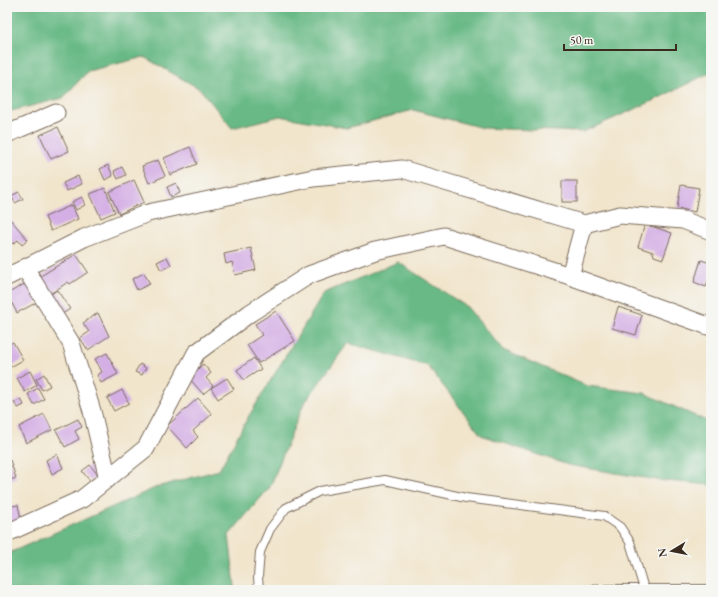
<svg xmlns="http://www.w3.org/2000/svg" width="718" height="597" font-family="'EB Garamond',serif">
  <rect width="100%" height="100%" fill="#f6f6f2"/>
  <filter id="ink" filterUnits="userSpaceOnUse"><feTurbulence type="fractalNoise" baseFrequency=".025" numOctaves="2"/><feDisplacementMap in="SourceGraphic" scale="8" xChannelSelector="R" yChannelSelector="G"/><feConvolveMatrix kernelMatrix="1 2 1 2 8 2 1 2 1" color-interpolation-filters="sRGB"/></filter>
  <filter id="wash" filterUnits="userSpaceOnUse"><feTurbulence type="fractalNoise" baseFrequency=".012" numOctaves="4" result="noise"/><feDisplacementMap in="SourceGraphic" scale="16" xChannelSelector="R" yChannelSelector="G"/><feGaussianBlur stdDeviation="0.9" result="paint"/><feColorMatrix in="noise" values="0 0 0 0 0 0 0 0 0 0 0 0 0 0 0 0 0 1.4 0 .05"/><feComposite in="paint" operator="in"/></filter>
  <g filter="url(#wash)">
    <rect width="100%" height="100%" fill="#f1e5cc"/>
    <!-- forest -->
    <g fill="#68b985" stroke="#527252">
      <polygon points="7,7 711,7 711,72 655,100 583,132 483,128 413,110 347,128 280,116 232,128 200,89 144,57 88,71 63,98 11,111 7,114"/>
      <polygon points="398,262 467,307 503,350 587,386 644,393 711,423 711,485 657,480 568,465 481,435 428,366 348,343 303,405 270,487 229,535 235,586 231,590 7,590 7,554 157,487 219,470 247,419 324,293"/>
    </g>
    <g id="blocks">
      <!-- building -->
      <g fill="#d4afe5">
        <polygon points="58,127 69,151 51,159 40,135"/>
        <polygon points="190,147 197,164 170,175 164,158"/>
        <polygon points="158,160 165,176 149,183 142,166"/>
        <polygon points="108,165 113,176 105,180 100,169"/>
        <polygon points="122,167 126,175 118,179 114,171"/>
        <polygon points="78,176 82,184 67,191 63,183"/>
        <polygon points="134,180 144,202 119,214 109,192"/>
        <rect x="562" y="181" width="15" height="21"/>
        <polygon points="176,183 180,193 171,197 167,187"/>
        <polygon points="681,185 699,188 695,212 677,208"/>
        <polygon points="105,188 115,212 101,218 90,194"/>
        <polygon points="19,192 23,199 15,203 11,196"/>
        <polygon points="82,197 85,205 76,210 72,202"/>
        <polygon points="72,205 78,219 51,231 45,217"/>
        <polygon points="11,220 28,240 22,245 18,240 13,244 7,236 7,223"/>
        <polygon points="645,224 672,233 663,259 654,256 653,252 638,247"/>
        <polygon points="251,248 256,270 235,275 232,262 226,264 224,254"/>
        <polygon points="76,254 88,272 70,284 68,282 47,296 36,279"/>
        <polygon points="167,257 171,265 161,270 157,262"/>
        <polygon points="701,260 711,263 711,278 709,277 706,287 694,282"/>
        <polygon points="144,273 150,284 137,290 132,279"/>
        <polygon points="28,282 39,301 17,313 7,294"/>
        <polygon points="57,290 70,309 61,315 48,296"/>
        <polygon points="618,307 642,315 636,335 612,328"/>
        <polygon points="276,311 295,341 259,363 247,345 262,335 255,324"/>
        <polygon points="98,313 109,336 88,350 80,338 89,332 83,323"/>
        <polygon points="13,342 23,360 7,369 7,346"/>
        <polygon points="107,353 118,374 101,383 97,375 102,372 95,359"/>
        <polygon points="254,358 261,369 244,380 237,370"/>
        <polygon points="140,364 146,368 142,375 135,372"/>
        <polygon points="203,364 211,373 206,378 213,386 203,394 189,378"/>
        <polygon points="30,371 37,385 25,392 17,378"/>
        <polygon points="44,374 50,386 42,390 36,379"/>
        <polygon points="227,378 234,389 218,399 211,388"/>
        <polygon points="38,388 44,399 34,405 28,394"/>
        <polygon points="122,390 129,403 114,411 107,398"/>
        <polygon points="198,398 212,414 193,431 198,437 187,448 167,426"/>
        <polygon points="21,399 24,405 18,408 14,403"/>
        <polygon points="44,414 52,430 26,443 19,427"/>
        <polygon points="78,419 82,427 75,431 79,439 65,447 56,430"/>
        <polygon points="57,454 63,468 52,474 46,460"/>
        <polygon points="10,460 16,478 7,481 7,462"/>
        <polygon points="90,465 98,475 90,481 82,471"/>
        <polygon points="18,505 22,523 7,527 7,507"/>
      </g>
    </g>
  </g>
  <g filter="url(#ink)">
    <use href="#blocks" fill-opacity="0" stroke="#7b6b5b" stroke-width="1"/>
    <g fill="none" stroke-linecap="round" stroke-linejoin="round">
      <!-- service casing -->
      <g stroke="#7b6b5b" stroke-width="10">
        <g id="service">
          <polyline points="259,590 258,577 260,552 270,529 286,508 320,491 385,480 466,498 604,516 620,527 630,542 644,589"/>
          <polyline points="588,590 603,589 711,589"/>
        </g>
      </g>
      <!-- minor casing -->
      <g stroke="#7b6b5b" stroke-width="19">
        <g id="minor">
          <polyline points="7,134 56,113"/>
          <polyline points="584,224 620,215 683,220 711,231"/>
          <polyline points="25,268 71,343 92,411 108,479"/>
          <polyline points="570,276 711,327"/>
          <polyline points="7,277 84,238 148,213 313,178 402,169 584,224 570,276 444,236 375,251 309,275 250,313 196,353 146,448 82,499 7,533"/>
        </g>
      </g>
      <!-- service -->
      <use href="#service" stroke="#fff" stroke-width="8"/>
      <!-- minor -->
      <use href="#minor" stroke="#fff" stroke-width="17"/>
    </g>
  </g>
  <!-- margin -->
  <rect width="718" height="597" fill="none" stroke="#f6f6f2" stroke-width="24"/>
  <!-- north arrow -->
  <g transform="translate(672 551) rotate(260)" stroke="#f6f6f2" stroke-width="3" paint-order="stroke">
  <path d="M0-3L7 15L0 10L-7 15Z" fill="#3b2a1e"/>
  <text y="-6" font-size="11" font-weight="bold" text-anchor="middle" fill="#3b2a1e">N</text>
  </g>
  <!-- scale -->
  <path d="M564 44v6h112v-6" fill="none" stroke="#3b2a1e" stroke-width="2"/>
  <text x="570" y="44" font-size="12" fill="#3b2a1e" stroke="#f6f6f2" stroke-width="3" paint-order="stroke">50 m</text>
</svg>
